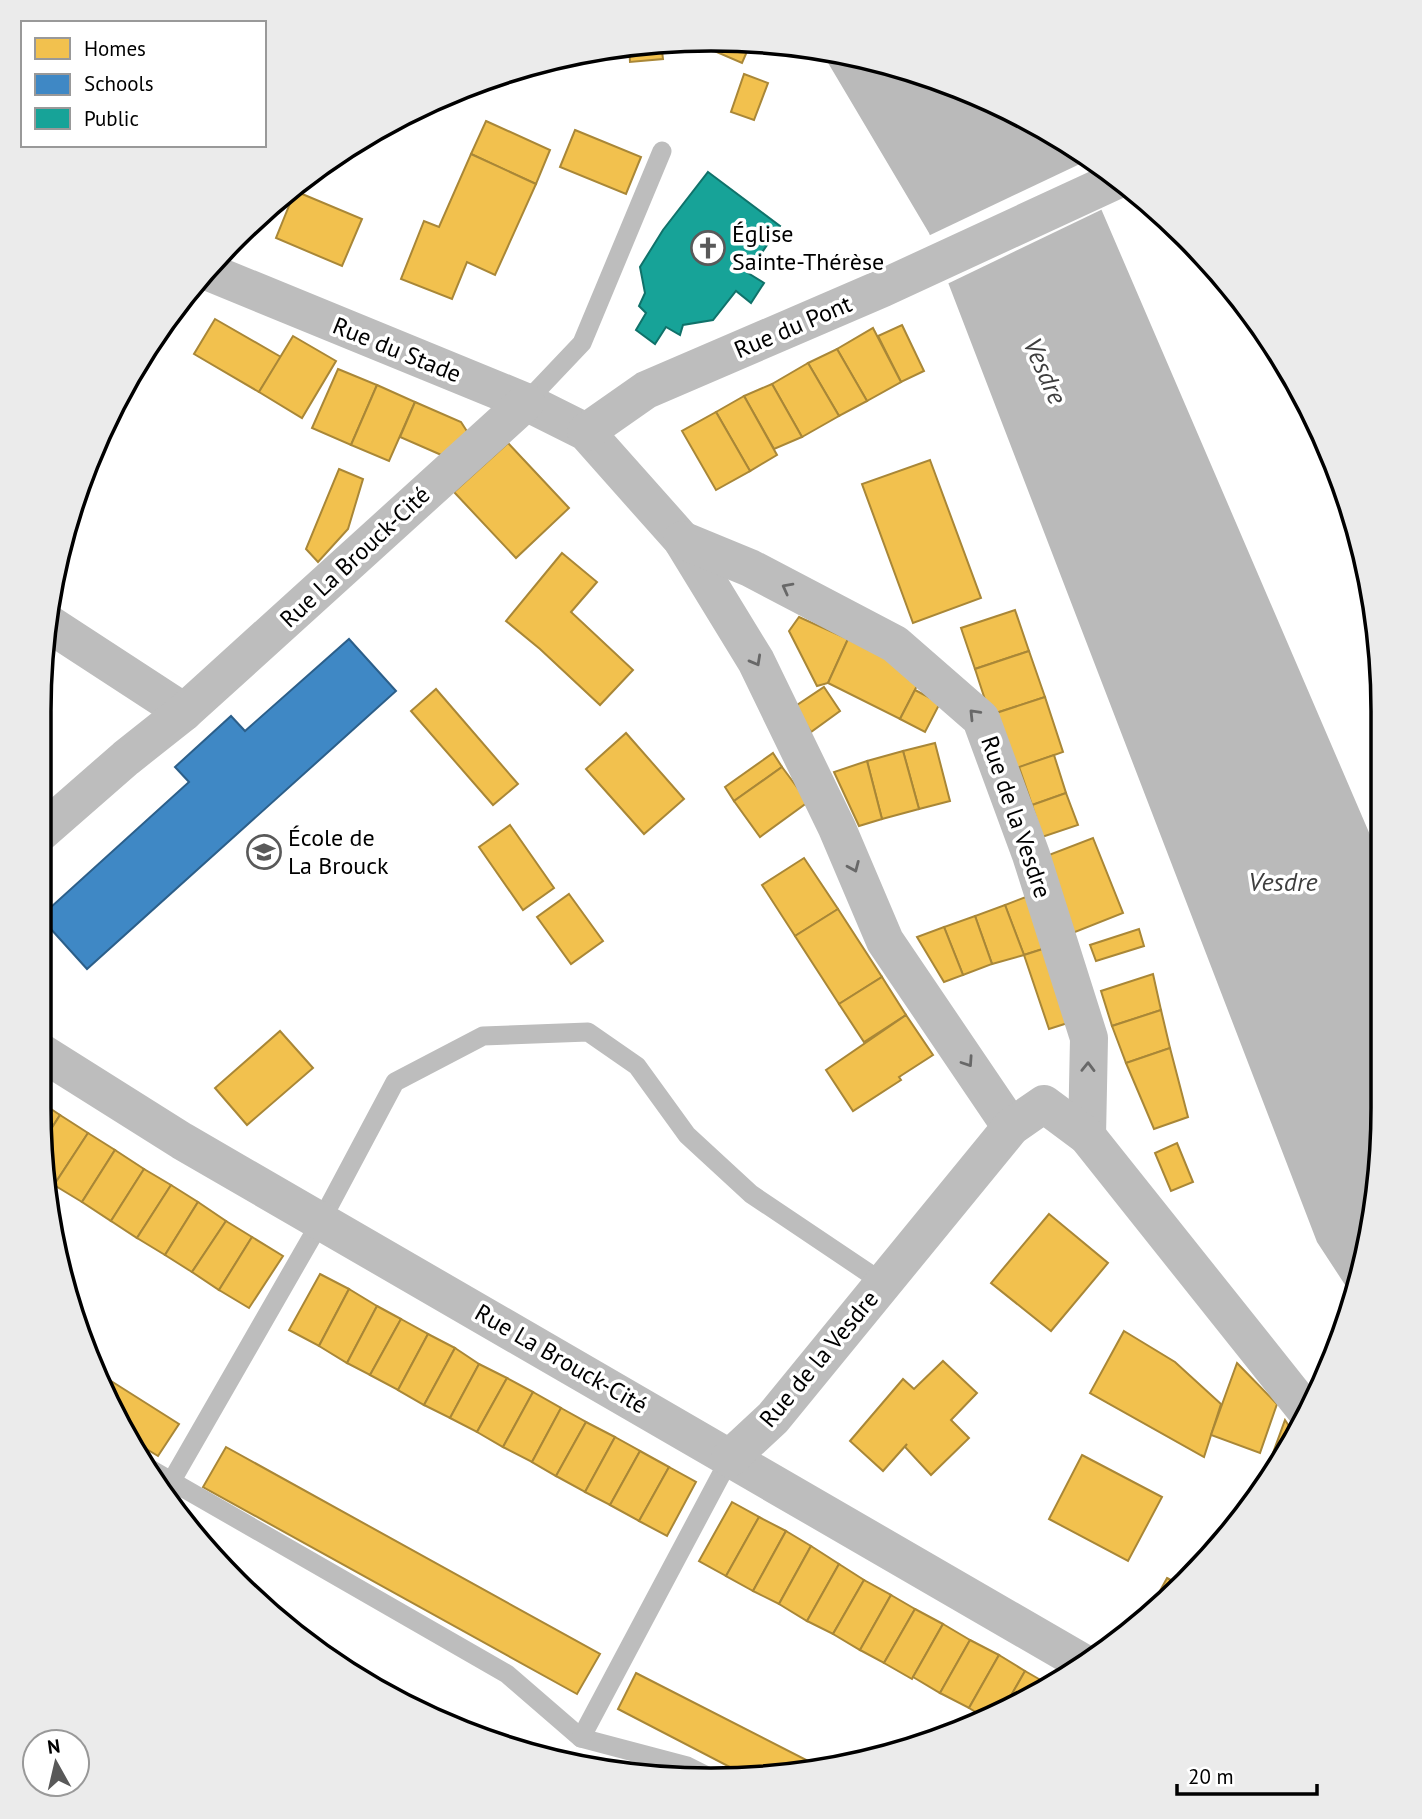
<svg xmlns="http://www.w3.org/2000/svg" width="1422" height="1819" font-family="'PT Sans',sans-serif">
  <rect width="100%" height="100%" fill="#fff"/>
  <!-- water -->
  <polygon fill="#bababa" points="821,51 885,61 1008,108 1067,144 1093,190 1383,865 1383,1108 1371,1239 1353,1297 1317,1242 929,233"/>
  <!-- pier -->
  <polygon fill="#fff" points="1082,163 1105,208 945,285 926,237"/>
  <!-- homes -->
  <g fill="#f2c14e" stroke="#a98737" stroke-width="2">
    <polygon points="752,40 742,63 705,47 708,41"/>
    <polygon points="661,43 663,59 630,62 629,44"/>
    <polygon points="744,74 768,83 754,120 731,112"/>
    <polygon points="486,121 550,150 536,184 471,154"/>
    <polygon points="575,130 641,157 626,194 560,167"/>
    <polygon points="471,154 536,184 495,275 467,262 452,299 401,279 424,221 439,227"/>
    <polygon points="295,191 362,219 342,266 276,238"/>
    <polygon points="215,319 281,357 259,392 194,354"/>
    <polygon points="902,325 924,371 901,382 878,336"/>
    <polygon points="873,328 901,382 867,401 837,349"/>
    <polygon points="293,336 336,361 302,418 259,392"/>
    <polygon points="837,349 867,401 839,416 808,363"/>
    <polygon points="808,363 839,416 802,437 772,384"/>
    <polygon points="338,369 377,385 351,445 312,428"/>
    <polygon points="772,384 802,437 774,449 744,396"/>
    <polygon points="377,385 415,402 389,461 351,445"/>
    <polygon points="744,396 777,455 750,471 716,412"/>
    <polygon points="415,402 461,422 470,436 446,457 400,437"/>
    <polygon points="716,412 750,471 716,490 682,431"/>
    <polygon points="508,443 569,508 516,558 454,492"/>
    <polygon points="930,460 981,598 913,623 862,484"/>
    <polygon points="339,469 363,479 348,529 318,562 306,549"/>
    <polygon points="562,553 597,582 571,612 633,670 600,705 540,649 506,621"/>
    <polygon points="1015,610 1029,651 975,669 961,628"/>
    <polygon points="799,617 848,639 828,683 817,686 789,631"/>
    <polygon points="848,639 922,676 900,719 828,683"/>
    <polygon points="1029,651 1045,697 990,715 975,669"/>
    <polygon points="824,687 840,711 811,732 794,707"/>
    <polygon points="436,689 518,784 493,805 411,711"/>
    <polygon points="915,690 940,703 925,732 900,719"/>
    <polygon points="1045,697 1063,752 1009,771 990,715"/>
    <polygon points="626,733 684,799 644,834 586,769"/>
    <polygon points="935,743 950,801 919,809 903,751"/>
    <polygon points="903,751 919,809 882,819 867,761"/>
    <polygon points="773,753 782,767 734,801 725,787"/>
    <polygon points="1054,755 1066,793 1032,805 1019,767"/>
    <polygon points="867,761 882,819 859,826 834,772"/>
    <polygon points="782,767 808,802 760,837 734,801"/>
    <polygon points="1066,793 1078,825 1042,837 1032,805"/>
    <polygon points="510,825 554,888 523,910 479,847"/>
    <polygon points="1093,838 1123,913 1070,934 1041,858"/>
    <polygon points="804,858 838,909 795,936 762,885"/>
    <polygon points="569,894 603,941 571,964 537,917"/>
    <polygon points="1031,895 1052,946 1024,955 1005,905"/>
    <polygon points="1005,905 1024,955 992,964 975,916"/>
    <polygon points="838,909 882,977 839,1004 795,936"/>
    <polygon points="975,916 992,964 963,975 944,927"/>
    <polygon points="944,927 963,975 944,982 917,937"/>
    <polygon points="1139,929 1144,946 1096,961 1090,945"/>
    <polygon points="1052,946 1077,1020 1049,1029 1024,955"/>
    <polygon points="1153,974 1161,1010 1112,1026 1101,991"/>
    <polygon points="882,977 906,1015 864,1042 839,1004"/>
    <polygon points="1161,1010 1170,1048 1126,1063 1112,1026"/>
    <polygon points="906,1015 933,1055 899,1077 901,1080 853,1111 826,1070"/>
    <polygon points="280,1031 313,1068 247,1125 215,1088"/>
    <polygon points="1170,1048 1188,1117 1154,1129 1126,1063"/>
    <polygon points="39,1101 60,1115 43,1142 38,1108"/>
    <polygon points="60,1115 88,1133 54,1185 48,1181 43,1142"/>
    <polygon points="88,1133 115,1150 82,1202 54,1185"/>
    <polygon points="1177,1143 1193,1182 1171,1191 1155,1153"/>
    <polygon points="115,1150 144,1169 111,1221 82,1202"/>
    <polygon points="144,1169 171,1185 137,1238 111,1221"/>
    <polygon points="171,1185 198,1202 165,1255 137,1238"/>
    <polygon points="198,1202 226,1221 192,1272 165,1255"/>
    <polygon points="1049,1214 1108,1263 1051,1331 991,1283"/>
    <polygon points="226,1221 252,1237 219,1290 192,1272"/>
    <polygon points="252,1237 283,1256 249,1308 219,1290"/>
    <polygon points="320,1274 349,1289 319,1346 289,1330"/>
    <polygon points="349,1289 377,1306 347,1363 319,1346"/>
    <polygon points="377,1306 401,1319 370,1375 347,1363"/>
    <polygon points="401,1319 428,1334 398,1390 370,1375"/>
    <polygon points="1124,1331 1175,1362 1221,1404 1204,1457 1090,1393"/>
    <polygon points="428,1334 455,1348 424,1405 398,1390"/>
    <polygon points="455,1348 479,1364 450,1418 424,1405"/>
    <polygon points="943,1361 977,1393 951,1420 969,1438 931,1475 905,1447 907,1444 883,1471 850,1441 903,1379 914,1389"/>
    <polygon points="1237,1363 1277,1404 1260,1453 1211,1435"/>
    <polygon points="479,1364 507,1378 477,1432 450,1418"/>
    <polygon points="100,1374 179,1424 158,1456 125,1436"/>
    <polygon points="507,1378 533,1392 503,1447 477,1432"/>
    <polygon points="533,1392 561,1408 532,1462 503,1447"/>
    <polygon points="561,1408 586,1422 556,1476 532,1462"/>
    <polygon points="1285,1420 1295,1435 1270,1482 1257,1497"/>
    <polygon points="586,1422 615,1437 585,1492 556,1476"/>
    <polygon points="615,1437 640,1451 610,1505 585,1492"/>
    <polygon points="226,1447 600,1654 577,1694 203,1487"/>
    <polygon points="640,1451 669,1467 639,1521 610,1505"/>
    <polygon points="1082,1455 1162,1497 1128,1561 1049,1519"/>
    <polygon points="669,1467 696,1482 667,1536 639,1521"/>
    <polygon points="732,1502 759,1517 726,1576 699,1561"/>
    <polygon points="759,1517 786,1531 753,1591 726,1576"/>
    <polygon points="786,1531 811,1546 779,1604 753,1591"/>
    <polygon points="811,1546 839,1564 807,1621 779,1604"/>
    <polygon points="839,1564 864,1580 833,1634 807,1621"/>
    <polygon points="1167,1578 1180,1585 1155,1613 1143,1622"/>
    <polygon points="864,1580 891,1595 860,1650 833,1634"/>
    <polygon points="891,1595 915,1609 884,1663 860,1650"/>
    <polygon points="915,1609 943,1624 912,1679 884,1663"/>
    <polygon points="943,1624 970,1640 940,1693 913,1677"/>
    <polygon points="970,1640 999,1655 969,1708 940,1693"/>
    <polygon points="999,1655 1025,1671 1004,1708 984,1717 969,1708"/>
    <polygon points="1025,1671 1051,1686 1048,1690 1004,1708"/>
    <polygon points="636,1673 818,1766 747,1776 618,1709"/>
  </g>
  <!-- schools -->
  <polygon fill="#3f88c5" stroke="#2c5f8a" stroke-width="2" points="349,639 396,691 87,969 40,917 189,782 175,767 231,716 245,731"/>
  <!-- public -->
  <polygon fill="#17a398" stroke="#10726a" stroke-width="2" points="708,172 780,226 748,273 764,283 751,303 736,291 713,320 683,325 680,335 666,327 655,344 636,330 646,313 639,306 645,293 640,267 663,230"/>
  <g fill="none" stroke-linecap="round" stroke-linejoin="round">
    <!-- lane -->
    <g stroke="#bdbdbd" stroke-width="19">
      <polyline points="526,402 582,343 662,151"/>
      <polyline points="145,1466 507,1674 581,1738 687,1766 715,1780"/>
      <polyline points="171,1482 321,1221 395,1082 483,1036 588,1032 637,1066 687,1135 751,1194 882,1282"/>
      <polyline points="581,1738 730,1458"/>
    </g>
    <!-- street -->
    <g stroke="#bdbdbd" stroke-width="38">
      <polyline points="206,271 526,402 586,432 682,540 756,661 837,828 885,941 1011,1127"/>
      <polyline points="586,432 646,390 883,288 1121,178"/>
      <polyline points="682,540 750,568 895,644 981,719 1031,855 1089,1038 1087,1136"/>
      <polyline points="49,624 184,712"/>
      <polyline points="39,834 126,758 184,712 526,402"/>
      <polyline points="39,1051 182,1141 1085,1664"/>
      <polyline points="730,1458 773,1418 1011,1127 1044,1104 1087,1136 1307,1412"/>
    </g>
  </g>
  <!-- one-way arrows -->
  <defs><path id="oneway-chevron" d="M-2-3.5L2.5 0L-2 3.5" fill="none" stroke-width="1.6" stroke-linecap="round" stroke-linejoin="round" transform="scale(1.75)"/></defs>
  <g stroke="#686868">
    <use href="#oneway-chevron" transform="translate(787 588) rotate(-152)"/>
    <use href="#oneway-chevron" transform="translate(756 661) rotate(61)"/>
    <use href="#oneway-chevron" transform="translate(974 714) rotate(-134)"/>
    <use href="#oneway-chevron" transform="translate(854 867) rotate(67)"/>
    <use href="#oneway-chevron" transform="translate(968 1062) rotate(56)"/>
    <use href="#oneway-chevron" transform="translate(1088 1067) rotate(-89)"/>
  </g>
  <!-- icons -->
  <defs>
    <g id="church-ring" transform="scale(1.75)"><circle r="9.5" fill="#fff" stroke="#595959" stroke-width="1.5"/><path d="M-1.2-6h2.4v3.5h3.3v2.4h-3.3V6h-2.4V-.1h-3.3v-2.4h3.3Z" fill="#595959"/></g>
    <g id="school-ring" transform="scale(1.75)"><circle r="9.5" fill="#fff" stroke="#595959" stroke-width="1.5"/><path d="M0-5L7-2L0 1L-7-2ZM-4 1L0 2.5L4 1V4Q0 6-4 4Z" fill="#595959"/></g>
  </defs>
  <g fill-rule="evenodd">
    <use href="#church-ring" x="708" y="248"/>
    <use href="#school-ring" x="264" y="852"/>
  </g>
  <g text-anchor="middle" stroke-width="7" stroke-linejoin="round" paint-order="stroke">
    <!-- poi labels -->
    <g font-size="24" fill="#000" stroke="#fff" text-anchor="start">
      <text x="732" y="242">Église<tspan x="732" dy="28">Sainte-Thérèse</tspan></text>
      <text x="288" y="846">École de<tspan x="288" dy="28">La Brouck</tspan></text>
    </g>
    <!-- street labels -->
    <g font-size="24" fill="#000" stroke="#fff">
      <text transform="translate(793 327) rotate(-23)" y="8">Rue du Pont</text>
      <text transform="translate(397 350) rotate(22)" y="8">Rue du Stade</text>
      <text transform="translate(355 557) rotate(-43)" y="8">Rue La Brouck-Cité</text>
      <text transform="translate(1016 817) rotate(71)" y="8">Rue de la Vesdre</text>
      <text transform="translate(561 1359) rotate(30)" y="8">Rue La Brouck-Cité</text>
      <text transform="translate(819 1359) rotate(-50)" y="8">Rue de la Vesdre</text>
    </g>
    <!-- water labels -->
    <g font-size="26" font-style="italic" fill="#3e3e3e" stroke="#fff">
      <text transform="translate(1045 371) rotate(66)" y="9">Vesdre</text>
      <text x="1283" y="891">Vesdre</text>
    </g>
  </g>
  <!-- crop -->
  <path d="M0 0H1422V1819H0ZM711 51H711A660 660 0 0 1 1371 711V1108A660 660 0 0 1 711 1768H711A660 660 0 0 1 51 1108V711A660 660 0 0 1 711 51Z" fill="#ebebeb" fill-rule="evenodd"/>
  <path fill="none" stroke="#000" stroke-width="3.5" d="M711 51H711A660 660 0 0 1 1371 711V1108A660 660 0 0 1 711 1768H711A660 660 0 0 1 51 1108V711A660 660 0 0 1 711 51Z"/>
  <!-- legend -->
  <rect x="21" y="21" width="245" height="126" fill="#ffffff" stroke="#999999" stroke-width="2"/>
  <rect x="35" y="38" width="35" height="21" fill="#f2c14e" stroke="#999999" stroke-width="2"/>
  <text x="84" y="56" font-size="21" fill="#000000">Homes</text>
  <rect x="35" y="74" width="35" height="21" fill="#3f88c5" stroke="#999999" stroke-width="2"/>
  <text x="84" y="91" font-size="21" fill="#000000">Schools</text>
  <rect x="35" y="108" width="35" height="21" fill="#17a398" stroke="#999999" stroke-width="2"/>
  <text x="84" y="126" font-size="21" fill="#000000">Public</text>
  <!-- north arrow -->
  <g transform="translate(56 1763) rotate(352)"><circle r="33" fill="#ffffff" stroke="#999999" stroke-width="2"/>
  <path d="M0-5L12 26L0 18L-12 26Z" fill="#595959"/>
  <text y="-10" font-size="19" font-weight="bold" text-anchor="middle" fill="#000000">N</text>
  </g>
  <!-- scale -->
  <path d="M1177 1784v10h140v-10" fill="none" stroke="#000000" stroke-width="3.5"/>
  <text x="1188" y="1784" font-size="21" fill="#000000" stroke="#ffffff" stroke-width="5" paint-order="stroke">20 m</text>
</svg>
